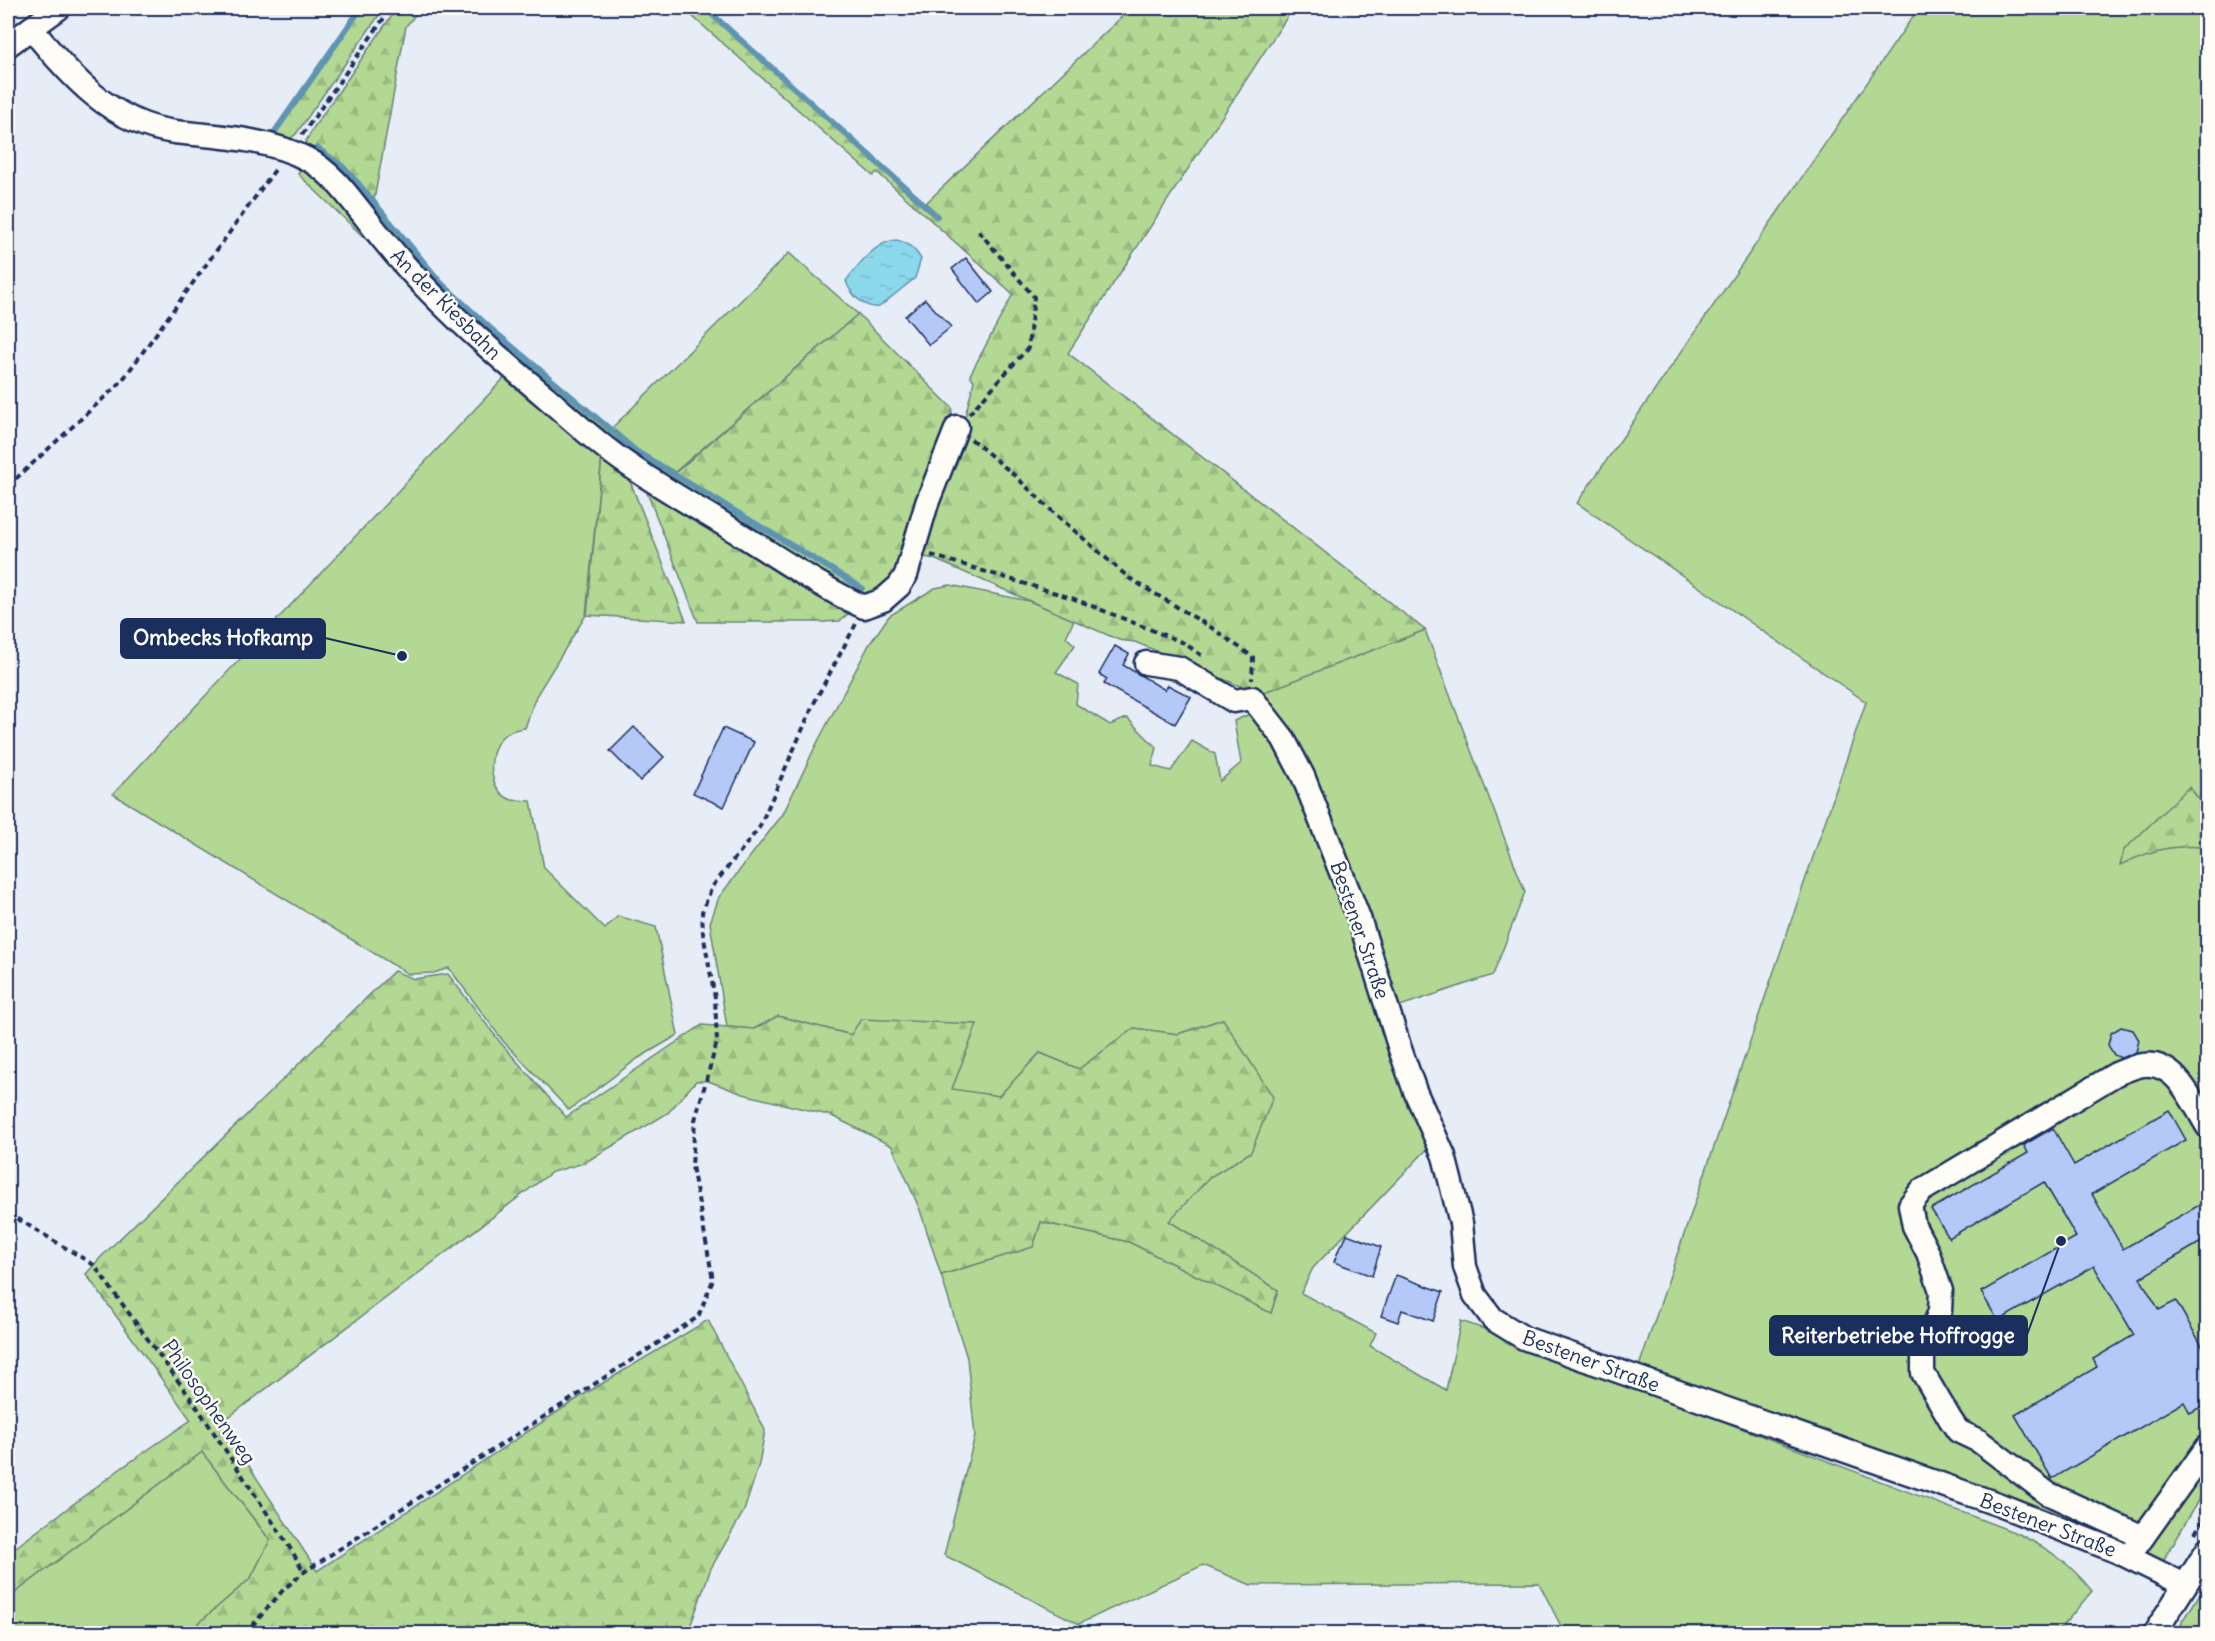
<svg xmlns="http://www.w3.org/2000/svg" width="2215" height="1641" font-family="Delius,sans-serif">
  <defs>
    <pattern id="forest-firs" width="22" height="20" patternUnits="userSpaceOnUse" patternTransform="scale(1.5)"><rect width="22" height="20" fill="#b3d893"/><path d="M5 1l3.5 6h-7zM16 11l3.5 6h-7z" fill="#99ba81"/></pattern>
    <pattern id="water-ripples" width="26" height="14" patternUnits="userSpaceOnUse" patternTransform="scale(1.5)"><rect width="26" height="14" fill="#8cd8eb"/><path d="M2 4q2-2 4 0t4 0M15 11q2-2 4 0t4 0" fill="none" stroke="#78bacc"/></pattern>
  </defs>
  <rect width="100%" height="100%" fill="#e7edf7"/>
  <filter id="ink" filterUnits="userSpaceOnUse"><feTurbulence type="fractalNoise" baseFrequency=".0167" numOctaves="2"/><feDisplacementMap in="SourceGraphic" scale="12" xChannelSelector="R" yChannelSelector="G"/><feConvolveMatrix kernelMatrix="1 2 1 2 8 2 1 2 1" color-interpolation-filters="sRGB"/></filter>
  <g filter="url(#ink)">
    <!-- grass -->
    <g fill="#b3d893" stroke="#678478" stroke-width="1.5">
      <polygon points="1921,8 2207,8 2207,809 2189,787 2121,864 2149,851 2183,846 2207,847 2207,1486 2163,1561 2015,1503 1637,1372 1866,702 1577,503 1916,12"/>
      <polygon points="789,253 858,314 675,472 639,451 612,428"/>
      <path d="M507 375 602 457 586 615 536 696 525 728C518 729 510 730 503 736 486 751 487 792 512 800 518 801 525 800 531 801L544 868 605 929 618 916 656 927 678 1035 637 1059 569 1110 503 1041 449 968 434 973 408 974 113 794Z"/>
      <path d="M950 585 1029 601 1074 620 1066 637 1075 645 1056 672 1078 684 1076 704 1110 725 1127 718 1157 748 1152 766 1171 771 1192 741 1215 754 1220 781 1241 763 1234 721 1252 713 1293 770 1433 1143 1313 1268 1301 1293 1376 1333 1370 1346 1446 1390 1461 1321 1487 1330 1486 1322 1633 1387 2019 1534C2050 1550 2070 1563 2092 1591L2057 1633 1565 1634 1539 1583 1251 1585 1203 1565 1079 1624 944 1555 975 1436 967 1358 941 1275 1033 1247 1041 1222 1129 1242 1271 1313 1278 1290 1168 1221 1210 1177 1251 1152 1223 1019 1178 1034 1134 1028 1079 1069 1040 1053 999 1096 951 1090 977 1024 852 1035 778 1016 754 1029 727 1027 710 923 719 897 783 814 816 745 869 645 889 616 935 588Z"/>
      <polygon points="1425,630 1525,892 1493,975 1394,1008 1289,731 1272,705 1259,694"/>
      <polygon points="202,1452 270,1540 251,1578 187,1633 8,1634 8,1598"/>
      <polygon points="2207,1582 2207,1633 2176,1633"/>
    </g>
    <!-- forest -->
    <g fill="url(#forest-firs)" stroke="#678478" stroke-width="1.5">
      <polygon points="363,8 384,8 296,134 286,142 268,139 274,129 277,130"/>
      <polygon points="397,8 421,8 406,26 374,200 343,165 317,147 316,149 326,155 352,178 440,285 489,329 637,453 861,589 862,587 675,473 858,314 952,408 951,421 904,570 869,601 639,467 469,325 306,147 306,141 314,127"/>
      <polygon points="683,8 703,8 936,218 938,215 925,204 1131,8 1293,8 1068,353 1425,630 1259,694 1135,642 1119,640 934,559 916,555 961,432 974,381 970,375 1013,294 877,172 873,176"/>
      <polygon points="305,163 625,469 686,621 587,615 602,457 507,375 298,174"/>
      <polygon points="642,480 851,611 840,621 824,622 698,622"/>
      <path d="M2189 787 2207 809V847C2170 845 2154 849 2120 865L2124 850Z"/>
      <polygon points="394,971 414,979 448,974 500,1042 566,1117 702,1025 754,1029 778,1016 851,1035 861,1019 977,1024 952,1089 999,1096 1040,1053 1079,1069 1134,1028 1178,1034 1223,1019 1273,1097 1251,1152 1210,1177 1169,1221 1278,1290 1271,1313 1129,1242 1041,1222 1033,1247 941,1275 920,1210 892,1146 832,1116 743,1094 708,1081 696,1081 668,1113 584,1163 552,1172 221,1423 317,1571 583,1395 708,1320 765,1430 759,1464 744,1511 711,1568 690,1627 683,1633 187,1633 251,1578 270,1540 202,1452 8,1598 8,1553 120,1469 191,1420 86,1274 101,1257"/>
    </g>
    <!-- water -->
    <path fill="url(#water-ripples)" stroke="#5f94b3" stroke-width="1.5" d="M896 240C907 242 915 249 921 259L915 278 879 307C865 309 850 294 846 281 857 266 876 241 896 240Z"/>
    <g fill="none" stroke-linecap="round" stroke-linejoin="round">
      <!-- stream -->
      <g stroke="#5f94b3" stroke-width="6">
        <polyline points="705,8 937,216"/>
        <polyline points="276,130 361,8"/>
        <polyline points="317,148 342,166 356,181 441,283 490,328 637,452 862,588"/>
      </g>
    </g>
    <!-- building -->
    <g fill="#b4c9f8" stroke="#1b2f5e" stroke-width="1.5">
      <polygon points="966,258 993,292 979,304 952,269"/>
      <polygon points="925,299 951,327 929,345 905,316"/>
      <polygon points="1115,646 1129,654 1123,665 1165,690 1168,685 1191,697 1175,724 1104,684 1107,679 1099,674"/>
      <polygon points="634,727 664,757 640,781 610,751"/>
      <polygon points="723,728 754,742 724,807 693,793"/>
      <polygon points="2121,1027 2133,1030 2139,1040 2136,1052 2121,1058 2114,1055 2108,1045 2111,1033"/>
      <polygon points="2169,1110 2186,1140 2092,1194 2123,1249 2208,1200 2208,1238 2140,1278 2159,1310 2176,1301 2208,1356 2208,1403 2190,1413 2184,1402 2052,1479 2015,1415 2097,1367 2093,1359 2134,1335 2094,1266 1998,1321 1981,1292 2076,1237 2044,1182 1949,1238 1931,1209 2028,1153 2024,1145 2053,1128 2074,1165"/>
      <polygon points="1347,1234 1381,1247 1372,1276 1334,1262 1341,1244 1343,1244"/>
      <polygon points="1396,1275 1443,1292 1433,1321 1402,1310 1398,1322 1381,1316"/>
    </g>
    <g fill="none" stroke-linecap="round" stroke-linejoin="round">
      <!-- minor casing -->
      <g stroke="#1b2f5e" stroke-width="27">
        <g id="minor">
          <path d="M31 28C69 75 112 124 175 132 220 137 267 138 307 159 333 173 348 196 366 218 386 244 408 270 431 293 467 330 507 364 547 398 572 420 596 442 623 461 661 488 703 511 743 536 782 560 822 588 864 607L883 600 899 586 906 575 927 503 957 427"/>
          <polyline points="8,45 59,8"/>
          <polyline points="1146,663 1179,668 1234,701 1252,698 1283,738 1303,776 1359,918 1400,1049 1415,1091 1444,1156 1461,1223 1465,1267 1475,1295 1493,1319 1524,1338 2000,1505 2116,1551 2185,1585"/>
          <path d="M2143 1537 2047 1493 1979 1441 1958 1431 1950 1419 1923 1373V1354L1940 1311 1941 1291 1928 1253 1914 1226 1910 1205 1921 1191 2116 1074C2124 1071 2134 1066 2143 1065 2177 1060 2193 1104 2208 1127"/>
          <polyline points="2135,1548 2208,1446"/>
          <polyline points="2154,1634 2208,1549"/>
        </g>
      </g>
      <!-- path -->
      <g stroke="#1b2f5e" stroke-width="4" stroke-dasharray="6 4.5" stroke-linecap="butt">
        <polyline points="302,135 391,8"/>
        <polyline points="969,414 1028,348 1034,297 976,228"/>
        <polyline points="971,439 1013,474 1053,512 1129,578 1212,628 1253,657 1252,680"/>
        <polyline points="8,486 121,382 277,167"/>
        <polyline points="931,555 1072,598 1184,643 1204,657"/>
        <polyline points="8,1213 94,1265 197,1407 292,1551 304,1572"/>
        <polyline points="2195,1533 2208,1513"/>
        <polyline points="245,1634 284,1589 304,1572 698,1317 713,1280 692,1166 695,1120 717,1042 715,998 703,933 702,912 712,887 759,828 816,699 856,624"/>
      </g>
      <!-- minor -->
      <use href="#minor" stroke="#fdfcf7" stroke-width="22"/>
    </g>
  </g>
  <g text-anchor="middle" stroke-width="5" stroke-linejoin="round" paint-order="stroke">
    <!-- street labels -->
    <g font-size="20" fill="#1b2f5e" stroke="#fdfcf7">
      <text transform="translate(446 304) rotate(45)" y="7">An der Kiesbahn</text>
      <text transform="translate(1360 930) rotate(71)" y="7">Bestener Straße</text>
      <text transform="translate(1591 1361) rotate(20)" y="7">Bestener Straße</text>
      <text transform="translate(209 1402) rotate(55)" y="7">Philosophenweg</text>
      <text transform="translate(2048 1525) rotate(21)" y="7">Bestener Straße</text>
    </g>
  </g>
  <!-- callouts -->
  <path fill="none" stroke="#1b2f5e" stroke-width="2" d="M402 656L325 638M2061 1241L2027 1335"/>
  <g fill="#1b2f5e" stroke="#fdfcf7" stroke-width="2">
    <circle cx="402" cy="656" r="6"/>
    <circle cx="2061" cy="1241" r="6"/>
  </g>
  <g fill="#1b2f5e" stroke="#1b2f5e" stroke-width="2">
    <rect x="121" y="619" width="204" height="39" rx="6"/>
    <rect x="1770" y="1316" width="257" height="39" rx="6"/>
  </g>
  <g font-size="21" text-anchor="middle" font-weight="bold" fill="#fff">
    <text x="223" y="645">Ombecks Hofkamp</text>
    <text x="1898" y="1343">Reiterbetriebe Hoffrogge</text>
  </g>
  <!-- margin -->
  <rect width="2215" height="1641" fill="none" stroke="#fdfcf7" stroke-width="30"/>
  <rect x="15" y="15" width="2185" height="1611" fill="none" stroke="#1b2f5e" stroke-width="2" filter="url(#ink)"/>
</svg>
